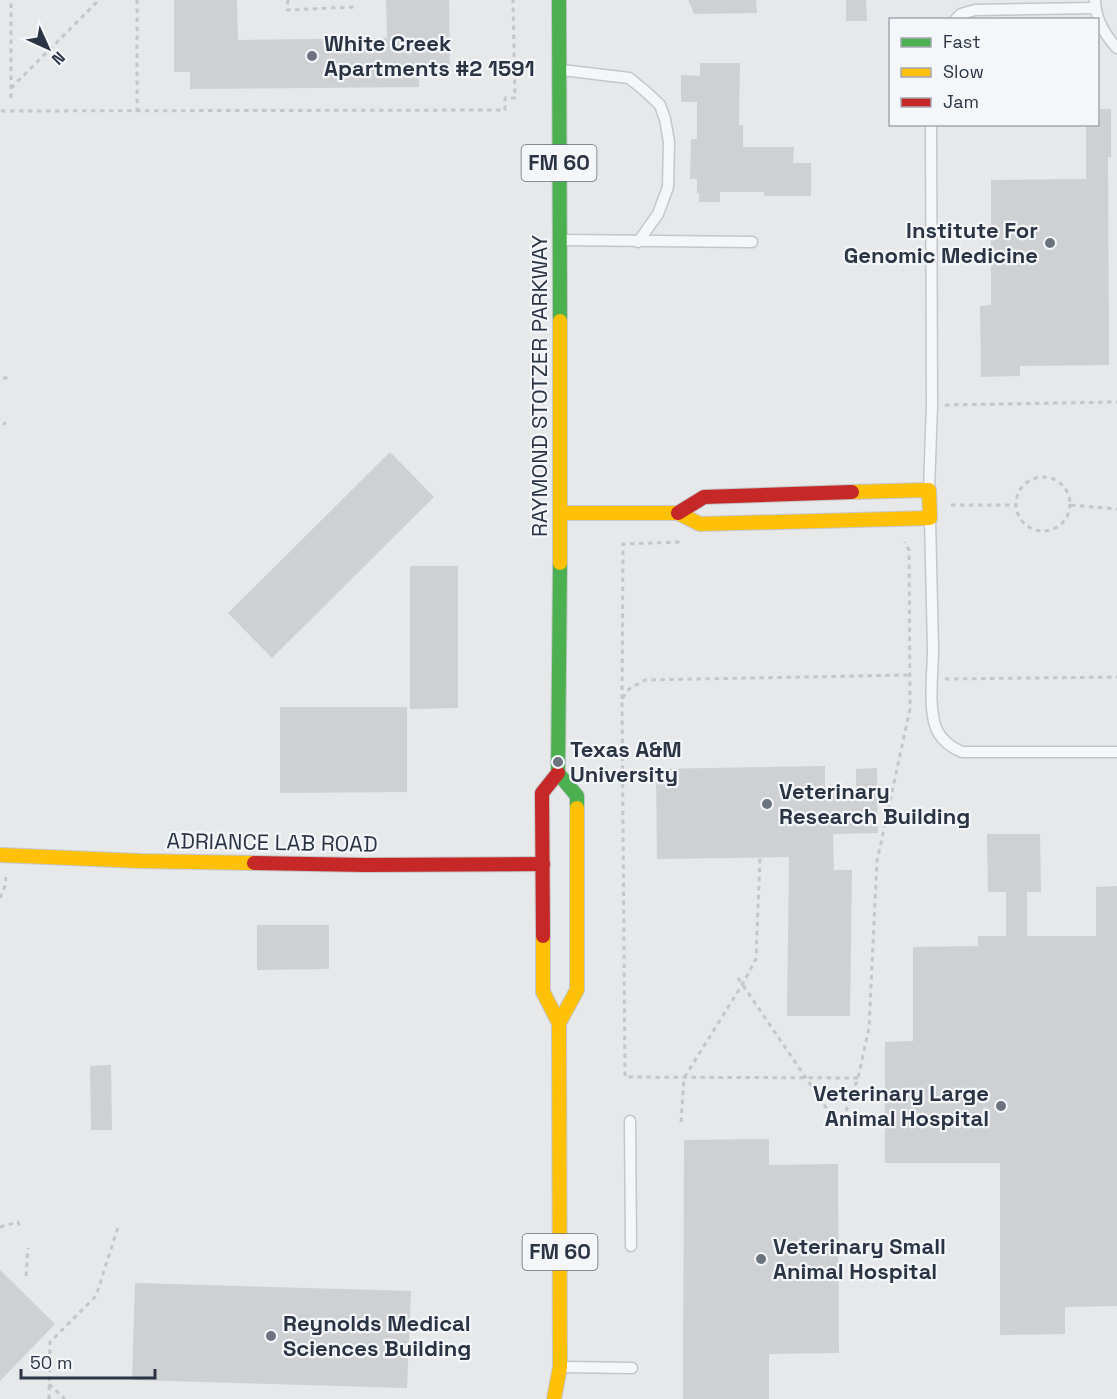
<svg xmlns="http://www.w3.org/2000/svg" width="1117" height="1399" font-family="'Space Grotesk',sans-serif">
  <rect width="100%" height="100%" fill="#e6e8ea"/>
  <!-- building -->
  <g fill="#ced0d3">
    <polygon points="174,0 237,0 238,40 387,38 386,0 449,0 450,74 419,74 419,87 190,89 190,72 174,72"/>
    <polygon points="688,0 756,0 757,13 694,14"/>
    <polygon points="846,0 866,0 867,21 846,21"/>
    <polygon points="700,63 740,63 739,125 743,125 743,147 794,147 793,163 811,163 811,196 764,196 764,192 720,192 720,202 699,202 699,193 697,193 697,179 690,179 691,139 697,139 697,102 681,102 681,75 700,76"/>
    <polygon points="1098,109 1111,109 1111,157 1108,157 1109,365 1020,366 1020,376 981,377 980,306 991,305 991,180 1086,179 1086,124 1098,124"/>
    <polygon points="390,452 434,497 272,658 228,613"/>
    <polygon points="410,566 458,566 458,708 410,709"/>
    <polygon points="280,707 407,707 407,792 280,793"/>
    <polygon points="825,766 825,792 856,791 856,769 877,768 878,833 833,834 834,870 852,870 850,1016 787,1016 789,857 657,859 656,769"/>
    <polygon points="987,834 1040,834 1041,892 1027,892 1027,936 1096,936 1096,887 1117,886 1117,1306 1065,1307 1065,1334 1000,1335 1000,1163 885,1163 885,1042 913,1041 913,947 978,946 978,936 1006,936 1006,892 988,892"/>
    <polygon points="257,925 329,925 329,969 257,970"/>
    <polygon points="111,1065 112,1130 91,1130 90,1066"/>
    <polygon points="769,1139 769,1165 838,1164 839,1353 769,1354 769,1399 683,1399 684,1140"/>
    <polygon points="0,1270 55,1324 0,1381"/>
    <polygon points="135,1283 411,1291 407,1388 132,1380"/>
  </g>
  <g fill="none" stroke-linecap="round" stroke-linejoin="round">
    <!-- lane casing -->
    <g stroke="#c4c6c8" stroke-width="13">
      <g id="lane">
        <path d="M1095 0C1095 18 1105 35 1117 48"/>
        <polyline points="955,20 961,14 975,10 1095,8"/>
        <polyline points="562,70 629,78 644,90 660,105 665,119 669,142 668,187 658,214 638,242"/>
        <polyline points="563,240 752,242"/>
        <polyline points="929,490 932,405 931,124"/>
        <path d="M930 518C931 561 932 605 933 649 933 671 928 707 936 728 941 740 950 747 962 752H1117"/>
        <polyline points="630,1121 631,1246"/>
        <polyline points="564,1367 632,1368"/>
      </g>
    </g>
    <!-- fast casing -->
    <g stroke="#c4c6c8" stroke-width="16">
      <g id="fast">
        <polyline points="559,0 560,321"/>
        <polyline points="560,563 558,773 577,796 577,808"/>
      </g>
    </g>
    <!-- slow casing -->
    <g stroke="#c4c6c8" stroke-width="16">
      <g id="slow">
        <polyline points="560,321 560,563"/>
        <polyline points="561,513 678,513 700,524 930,518 929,490 852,492"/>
        <polyline points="0,855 140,861 254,863"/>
        <polyline points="543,936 543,992 559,1023 560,1367 554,1399"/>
        <polyline points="559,1023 577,990 577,808"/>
      </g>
    </g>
    <!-- jam casing -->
    <g stroke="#c4c6c8" stroke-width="16">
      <g id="jam">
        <polyline points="678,513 704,497 852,492"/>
        <polyline points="254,863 365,865 543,864"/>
        <polyline points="543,936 542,793 558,773"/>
      </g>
    </g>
    <!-- path -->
    <g stroke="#c5c6ca" stroke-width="3" stroke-dasharray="4.5 4.5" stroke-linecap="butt">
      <polyline points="288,0 287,10 354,7"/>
      <polyline points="11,88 99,0"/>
      <polyline points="11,98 11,0"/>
      <polyline points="1,111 505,110 505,98 515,98 513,0"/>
      <polyline points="137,112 137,0"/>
      <polyline points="3,378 11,378"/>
      <polyline points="945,405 1117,402"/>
      <polyline points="3,423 6,424"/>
      <circle cx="1043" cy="504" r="27"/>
      <polyline points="951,505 1015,505"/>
      <polyline points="1071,505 1117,509"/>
      <polyline points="945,679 1117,677"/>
      <polyline points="622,699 623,544 683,542"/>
      <polyline points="0,898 5,886 6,877"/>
      <polyline points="738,978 840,1128"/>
      <polyline points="858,1078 625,1077 622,699 629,689 645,680 909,675"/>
      <polyline points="681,1122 684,1078 742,985 756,959 760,858"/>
      <polyline points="840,1128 858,1078 869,1028 877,861 910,709 909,550 905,542"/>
      <polyline points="0,1227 18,1222 20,1227"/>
      <polyline points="26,1276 28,1248"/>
      <polyline points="49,1384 65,1399"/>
      <polyline points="49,1399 50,1342 96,1296 118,1227"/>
    </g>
    <!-- lane -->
    <use href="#lane" stroke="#f5f6f7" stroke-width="10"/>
    <!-- fast -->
    <use href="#fast" stroke="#4caf50" stroke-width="14"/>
    <!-- slow -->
    <use href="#slow" stroke="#ffc107" stroke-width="14"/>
    <!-- jam -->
    <use href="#jam" stroke="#c62828" stroke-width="14"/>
  </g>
  <!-- markers -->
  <g fill="#6c737f" stroke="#f4f6f9" stroke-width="2">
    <circle cx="312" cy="56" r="6"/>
    <circle cx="1050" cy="243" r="6"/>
    <circle cx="558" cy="762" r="6"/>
    <circle cx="767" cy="804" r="6"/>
    <circle cx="1001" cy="1106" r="6"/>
    <circle cx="761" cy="1259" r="6"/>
    <circle cx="271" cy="1336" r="6"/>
  </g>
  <g text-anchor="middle" stroke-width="4.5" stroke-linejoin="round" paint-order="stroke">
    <!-- shield labels -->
    <g fill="#f4f6f9" stroke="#676e7b" stroke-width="1.5">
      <rect x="521.5" y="145" width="75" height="36" rx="4.5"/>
      <rect x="522.5" y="1234" width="75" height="36" rx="4.5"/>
    </g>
    <g font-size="21" font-weight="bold" fill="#2b3445">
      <text x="559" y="170">FM 60</text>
      <text x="560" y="1259">FM 60</text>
    </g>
    <!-- poi labels -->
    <g font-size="22" font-weight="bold" fill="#2b3445" stroke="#f4f6f9" text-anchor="start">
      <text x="324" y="51">White Creek<tspan x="324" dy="25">Apartments #2 1591</tspan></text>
      <text x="1038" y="238" text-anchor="end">Institute For<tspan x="1038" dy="25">Genomic Medicine</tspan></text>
      <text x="570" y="757">Texas A&amp;M<tspan x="570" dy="25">University</tspan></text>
      <text x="779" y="799">Veterinary<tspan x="779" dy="25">Research Building</tspan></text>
      <text x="989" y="1101" text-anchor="end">Veterinary Large<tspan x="989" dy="25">Animal Hospital</tspan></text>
      <text x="773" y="1254">Veterinary Small<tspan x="773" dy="25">Animal Hospital</tspan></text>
      <text x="283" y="1331">Reynolds Medical<tspan x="283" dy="25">Sciences Building</tspan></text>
    </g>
    <!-- street labels -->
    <g font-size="22" fill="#2b3445" stroke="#f4f6f9">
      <text transform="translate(539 386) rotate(-90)" y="8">RAYMOND STOTZER PARKWAY</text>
      <text transform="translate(272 842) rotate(1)" y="8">ADRIANCE LAB ROAD</text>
    </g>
  </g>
  <!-- legend -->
  <rect x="889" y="18" width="210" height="108" fill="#f4f6f9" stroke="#a4a8b1" stroke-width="1.5"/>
  <rect x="901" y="38" width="30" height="9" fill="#4caf50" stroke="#a4a8b1" stroke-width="1.5"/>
  <text x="943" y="48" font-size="18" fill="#2b3445">Fast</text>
  <rect x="901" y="68" width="30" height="9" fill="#ffc107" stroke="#a4a8b1" stroke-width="1.5"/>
  <text x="943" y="78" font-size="18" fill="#2b3445">Slow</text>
  <rect x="901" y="98" width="30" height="9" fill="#c62828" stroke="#a4a8b1" stroke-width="1.5"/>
  <text x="943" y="108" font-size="18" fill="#2b3445">Jam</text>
  <!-- north arrow -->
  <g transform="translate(48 48) rotate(135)" stroke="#f4f6f9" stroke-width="4.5" paint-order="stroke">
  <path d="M0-4.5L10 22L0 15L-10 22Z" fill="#2b3445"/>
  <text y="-9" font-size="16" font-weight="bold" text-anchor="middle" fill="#2b3445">N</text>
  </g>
  <!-- scale -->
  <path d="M21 1369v9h134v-9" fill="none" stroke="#2b3445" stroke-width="3"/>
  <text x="30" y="1369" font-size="18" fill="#2b3445" stroke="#f4f6f9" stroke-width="4.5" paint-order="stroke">50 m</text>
</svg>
